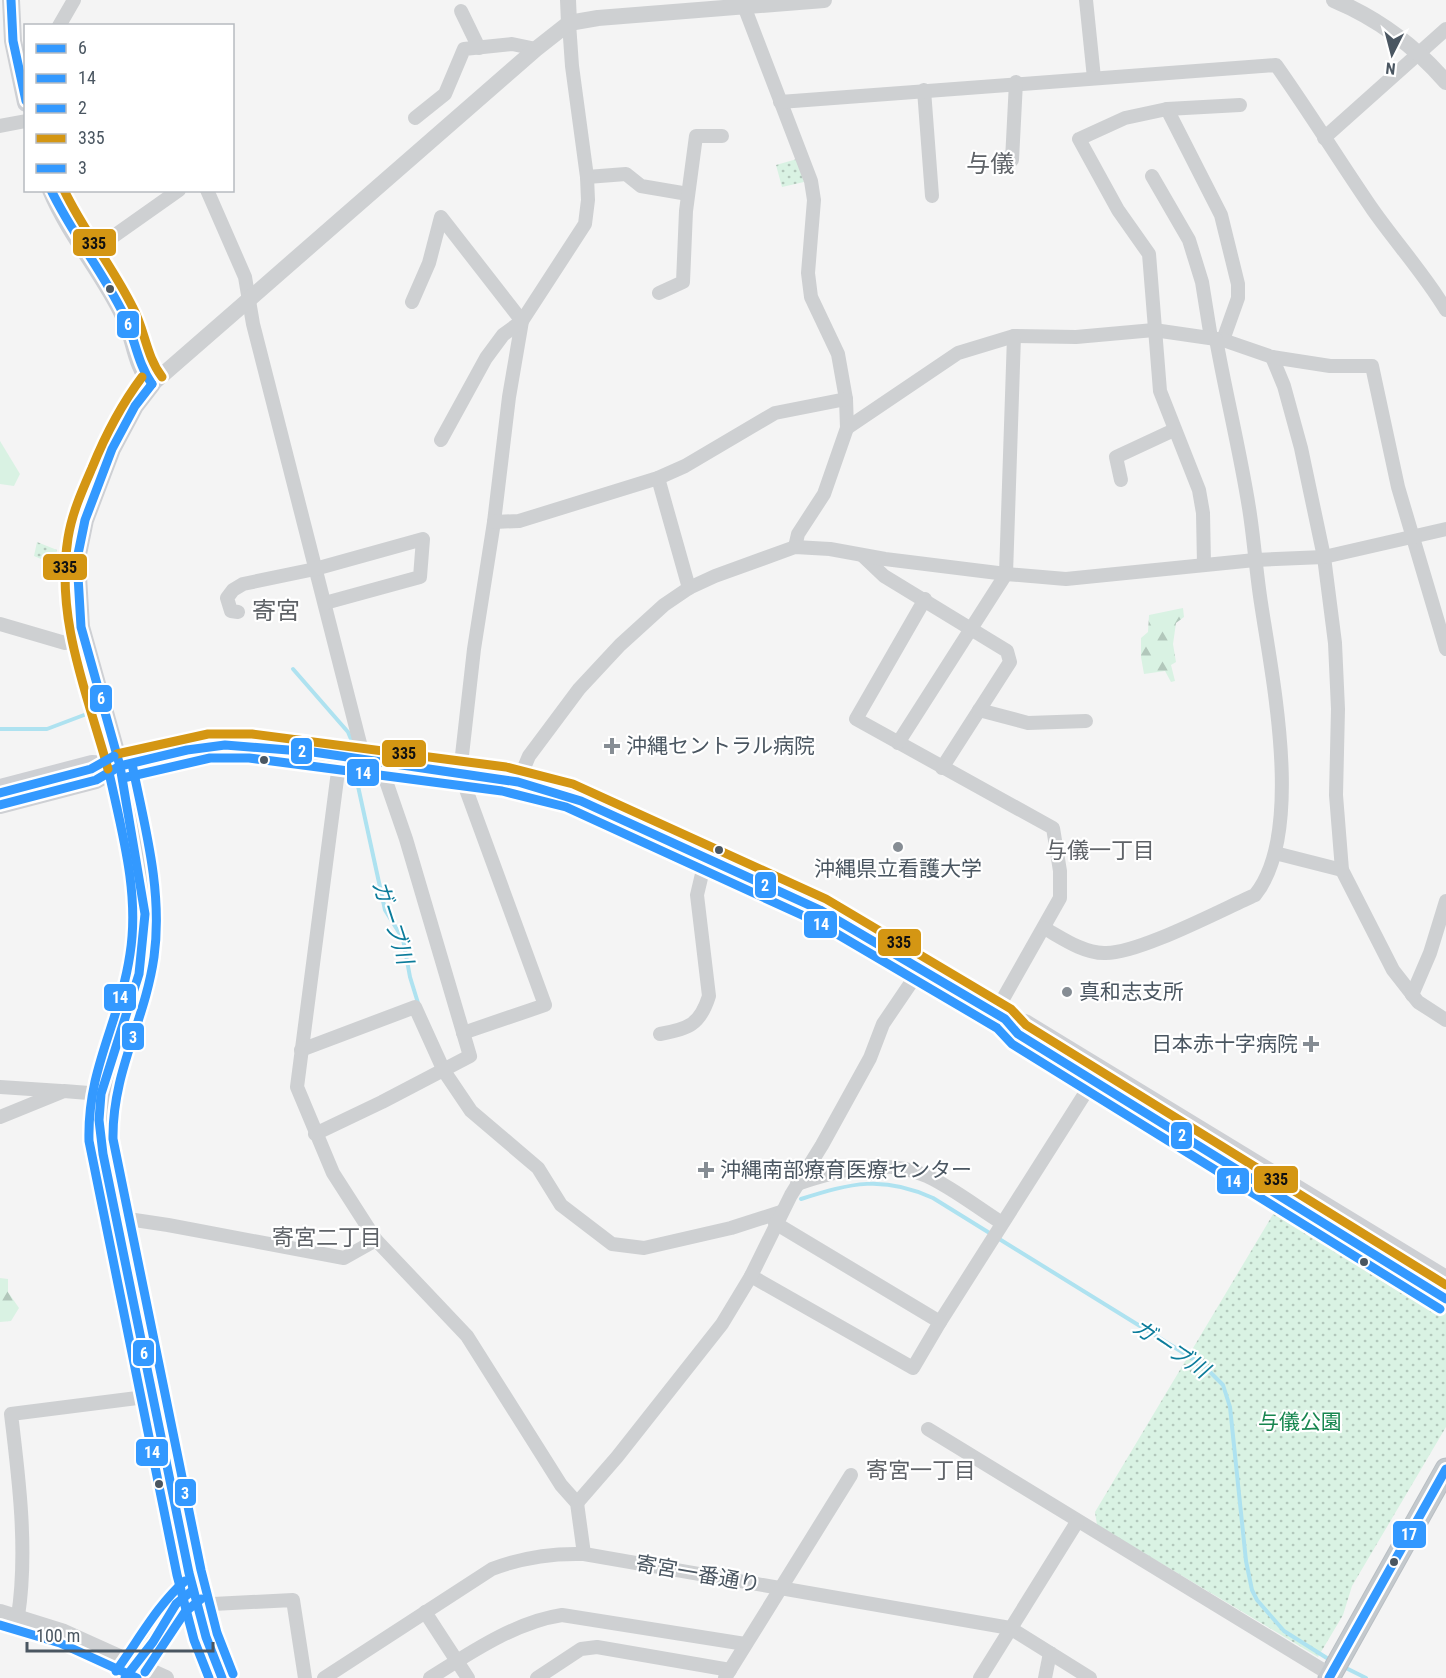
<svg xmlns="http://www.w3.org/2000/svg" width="1446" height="1678" font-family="'Roboto Condensed','Noto Sans JP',sans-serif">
  <defs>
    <pattern id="green-dots" width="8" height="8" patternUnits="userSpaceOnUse" patternTransform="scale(1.5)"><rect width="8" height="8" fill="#d9f2e3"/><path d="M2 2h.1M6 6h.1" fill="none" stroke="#b2c7bb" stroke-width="1.8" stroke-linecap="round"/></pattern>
    <pattern id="forest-firs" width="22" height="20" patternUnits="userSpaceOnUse" patternTransform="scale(1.5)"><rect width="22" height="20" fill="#d9f2e3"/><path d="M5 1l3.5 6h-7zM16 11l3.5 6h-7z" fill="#b2c7bb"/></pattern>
  </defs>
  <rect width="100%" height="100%" fill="#f4f4f4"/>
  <!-- green -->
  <g fill="url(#green-dots)">
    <polygon points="797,159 804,182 782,187 776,165"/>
    <polygon points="37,542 57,550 55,565 34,556"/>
    <polygon points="1275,1211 1393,1288 1419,1297 1446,1313 1446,1427 1352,1586 1343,1615 1318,1657 1097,1525 1095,1512"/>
  </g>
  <!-- forest -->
  <g fill="url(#forest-firs)">
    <polygon points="1183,608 1184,617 1176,623 1173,644 1176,662 1171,665 1175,681 1171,682 1165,671 1144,674 1141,657 1141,638 1148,632 1149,615"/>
    <polygon points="0,1278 8,1279 8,1292 19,1308 11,1321 0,1322"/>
  </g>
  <!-- pitch -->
  <polygon fill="#d9f2e3" points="0,441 20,474 14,486 0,484"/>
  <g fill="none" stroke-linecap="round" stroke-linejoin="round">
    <!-- stream -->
    <g stroke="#aee2f0" stroke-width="4">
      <polyline points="293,669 348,732 351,739"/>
      <polyline points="0,729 47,729 84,715"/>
      <polyline points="356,777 385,910 403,939 410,977 418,1003"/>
      <path d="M801 1199C851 1183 883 1175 933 1198L1203 1365 1223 1385 1230 1407 1246 1561 1252 1590 1257 1600 1284 1631 1330 1660"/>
      <polyline points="1342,1666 1366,1678"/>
    </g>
    <!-- trunk casing -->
    <g stroke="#b9bec3" stroke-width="23">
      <polyline id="trunk" points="1329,1678 1446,1469"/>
    </g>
    <!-- minor -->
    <g stroke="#ced0d2" stroke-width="14">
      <polyline points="1086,0 1094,78"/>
      <polyline points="744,6 811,181 814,200 808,273 811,297 838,354 846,399 847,428 824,494 798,534 795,547"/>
      <polyline points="461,11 479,48"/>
      <polyline points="59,26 74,0"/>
      <polyline points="924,90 932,196"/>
      <path d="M780 102 1276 65C1310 113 1340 162 1373 210 1397 244 1425 275 1446 310"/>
      <polyline points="1167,109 1221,215 1238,284 1238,298 1223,340"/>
      <polyline points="415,118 445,94 464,49 512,44 536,49"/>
      <polyline points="0,126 26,121"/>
      <polyline points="1324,138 1446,29"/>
      <polyline points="1012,160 1016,82"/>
      <polyline points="1152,176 1189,240 1202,282 1211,338"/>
      <polyline points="587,177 626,174 641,186 688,194"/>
      <polyline points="207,190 245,277 253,324 364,759"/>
      <polyline points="87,255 179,190"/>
      <polyline points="659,293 683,282 686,211 696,136 722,136"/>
      <polyline points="412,302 429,263 441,217 522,321 509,397 494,522 474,649 460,773 545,1005 463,1033"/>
      <polyline points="1272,357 1284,386 1301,448 1324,557 1335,643 1338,709 1336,795 1342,870 1393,970 1418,1002 1446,1020"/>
      <polyline points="847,428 958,353 1014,336 1076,337 1154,330 1223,340 1272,357 1330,366 1372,366 1398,487 1446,649"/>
      <polyline points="441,440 486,358 503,335 522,321 585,224 588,200 587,177 572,66 569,23"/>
      <polyline points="658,478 689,588"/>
      <polyline points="1121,480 1116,457 1174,430"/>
      <polyline points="494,522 519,521 658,478 685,466 775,413 846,399"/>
      <polyline points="863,556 884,576 1007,651 1010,662 942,768"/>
      <polyline points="1204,565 1203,513 1199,490 1160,391 1149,254 1118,210 1079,139 1125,118 1167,109 1240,105"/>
      <polyline points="925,599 856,719 1053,828 1060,871 1060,898 995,1013"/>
      <polyline points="238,612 231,611 227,598 233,590 243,584 315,569 423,539 420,577 325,603"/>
      <polyline points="0,624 65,643 85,639"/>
      <polyline points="979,710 1028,723 1086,721"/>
      <polyline points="898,743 1006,574 1014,336"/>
      <polyline points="340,756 297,1087 333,1173 376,1240 467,1336 561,1485 577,1503 584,1554"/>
      <polyline points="518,782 529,756 579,689 620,645 664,605 689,588 715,576 795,547 830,549 885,559 1006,574 1066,579 1255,560 1324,557 1446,529"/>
      <polyline points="1275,853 1342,870"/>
      <path d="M1044 928C1062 938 1083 953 1104 953 1136 955 1221 910 1255 895 1305 833 1272 677 1261 603 1256 571 1254 539 1249 508 1240 451 1226 395 1216 339"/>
      <polyline points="1412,995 1430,953 1446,901"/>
      <path d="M660 1034C688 1029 700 1025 709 996L697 895 706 857"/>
      <polyline points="301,1050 415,1007 444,1071 471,1111 538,1168 561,1205 612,1244 644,1248 731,1228 781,1212"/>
      <polyline points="0,1087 61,1091"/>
      <polyline points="0,1117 64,1091 101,1094"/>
      <polyline points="315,1134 382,1102 470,1056 406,839 386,781 387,763"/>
      <path d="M797 1184C839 1170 885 1157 927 1176 953 1188 978 1208 1002 1223"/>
      <polyline points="117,1221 128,1219 168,1225 344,1258 376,1240"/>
      <polyline points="775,1223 940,1322 1098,1073"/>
      <polyline points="751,1276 913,1368 940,1322"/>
      <polyline points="928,1429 1331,1675"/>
      <polyline points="577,1503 617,1457 722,1324 751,1276 791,1195 822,1145 870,1058 883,1024 921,968"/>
      <polyline points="198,1608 213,1604 293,1600 305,1678"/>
      <polyline points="425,1612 468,1678"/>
      <path d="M18 1616C28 1552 19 1479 11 1414L153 1396"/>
      <path d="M324 1678 492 1569C523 1557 551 1553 584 1554L1010 1628 1090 1678"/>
      <path d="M430 1678C470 1653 515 1622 562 1615L745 1644"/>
      <polyline points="537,1678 581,1649 597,1647 730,1670"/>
      <polyline points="725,1678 851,1475"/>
      <polyline points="980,1678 1077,1522"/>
      <polyline points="1045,1678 1050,1653"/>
    </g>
    <!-- tertiary -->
    <g stroke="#ced0d2" stroke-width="16">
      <polyline points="568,0 569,23"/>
      <path d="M1334 0C1377 18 1415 46 1446 82"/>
      <polyline points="152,384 536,49 569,23 598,18 824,0"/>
      <polyline points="0,1612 64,1632 166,1678"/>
      <polyline points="125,1678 153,1642 176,1604 193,1590"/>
    </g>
    <!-- secondary -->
    <g stroke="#ced0d4" stroke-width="18">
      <polyline points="11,0 13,41 26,103"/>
      <path d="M51 190C70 235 103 272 124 316 136 340 134 363 152 384L135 406 112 449 85 520 77 559 81 627 120 766 145 914 139 974 101 1094 99 1120 103 1154 189 1573 206 1637 222 1678"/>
      <polyline points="0,788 92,764 120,766"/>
      <polyline points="0,805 96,780 120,766 187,750 225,745 313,752 518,782 581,801 820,910 866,935 1005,1019 1018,1034 1446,1299"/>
      <polyline points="1005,1019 1025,1023 1446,1279"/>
    </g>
    <!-- trunk -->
    <use href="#trunk" stroke="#c4c9cd" stroke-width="21"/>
    <!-- bus-1 casing -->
    <g stroke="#fff" stroke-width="14">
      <g id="bus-1">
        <polyline points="11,0 13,41 26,101"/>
        <path d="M51 190C72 234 103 272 124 315 135 338 137 363 152 384"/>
        <polyline points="152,384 135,406 112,449 85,520 77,559 81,627 120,766 145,914 139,974 101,1094 99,1120 103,1154 189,1573 206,1637 222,1678"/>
        <polyline points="125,1678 153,1642 176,1604 193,1590"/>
      </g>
    </g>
    <!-- bus-2 casing -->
    <g stroke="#fff" stroke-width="14">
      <g id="bus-2">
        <path d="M108 768C121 829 140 892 130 954 120 1022 87 1068 89 1141L177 1575 194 1640 209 1678"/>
        <polyline points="123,778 210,758 249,758 502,791 566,807 815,921 997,1028 1012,1044 1440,1309"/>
        <polyline points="0,1625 60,1643 137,1678"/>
        <polyline points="145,1672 185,1612 201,1599"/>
      </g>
    </g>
    <!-- bus-3 casing -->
    <g stroke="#fff" stroke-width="14">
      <polyline id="bus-3" points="0,805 96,780 120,766 187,750 225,745 313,752 518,782 581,801 820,910 1005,1019 1018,1034 1446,1299"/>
    </g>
    <!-- bus-4 casing -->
    <g stroke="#fff" stroke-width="14">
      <g id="bus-4">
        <path d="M64 190C84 232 113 267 133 308 145 330 146 356 162 377"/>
        <polyline points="117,754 208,734 252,734 506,767 573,784 826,899 1011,1009 1026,1025 1446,1285"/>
        <path d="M108 769C87 693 55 618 68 538 72 513 82 491 92 468 105 436 121 405 142 377"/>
      </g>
    </g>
    <!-- bus-5 casing -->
    <g stroke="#fff" stroke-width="14">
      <g id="bus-5">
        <path d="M132 764C145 827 163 892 154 957 145 1021 112 1072 113 1139L201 1570 217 1633 233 1674"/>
        <polyline points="0,793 91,769 114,756"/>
        <path d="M116 1671C138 1641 158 1604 185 1581"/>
      </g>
    </g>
    <!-- bus-6 casing -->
    <g stroke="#fff" stroke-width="14">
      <polyline id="bus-6" points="1329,1678 1446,1469"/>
    </g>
    <!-- bus-1 -->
    <use href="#bus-1" stroke="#39f" stroke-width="9"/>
    <!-- bus-2 -->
    <use href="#bus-2" stroke="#39f" stroke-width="9"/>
    <!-- bus-3 -->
    <use href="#bus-3" stroke="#39f" stroke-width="9"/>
    <!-- bus-4 -->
    <use href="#bus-4" stroke="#d49613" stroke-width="9"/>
    <!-- bus-5 -->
    <use href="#bus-5" stroke="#39f" stroke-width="9"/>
    <!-- bus-6 -->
    <use href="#bus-6" stroke="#39f" stroke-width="9"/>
  </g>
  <!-- markers -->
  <g fill="#4a5661" stroke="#fff" stroke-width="2">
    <circle cx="110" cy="289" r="5"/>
    <circle cx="264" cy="760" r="5"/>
    <circle cx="719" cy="850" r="5"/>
    <circle cx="1364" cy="1262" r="5"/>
    <circle cx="159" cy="1484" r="5"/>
    <circle cx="1394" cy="1562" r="5"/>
  </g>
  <g fill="#868d94" stroke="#fff" stroke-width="2">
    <path d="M609 737h6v6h6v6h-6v6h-6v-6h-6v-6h6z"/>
    <circle cx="898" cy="847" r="6"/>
    <circle cx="1067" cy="992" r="6"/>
    <path d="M1308 1035h6v6h6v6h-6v6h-6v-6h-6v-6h6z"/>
    <path d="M703 1161h6v6h6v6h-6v6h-6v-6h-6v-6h6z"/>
  </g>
  <g text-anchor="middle" stroke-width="4.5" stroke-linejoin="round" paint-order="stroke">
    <!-- poi labels -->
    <g font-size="21" fill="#4a5661" stroke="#fff" text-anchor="start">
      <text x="626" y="753">沖縄セントラル病院</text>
      <text x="898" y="876" text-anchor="middle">沖縄県立看護大学</text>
      <text x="1079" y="999">真和志支所</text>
      <text x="1298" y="1051" text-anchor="end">日本赤十字病院</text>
      <text x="720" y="1177">沖縄南部療育医療センター</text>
    </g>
    <!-- park labels -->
    <g font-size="21" fill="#17864f" stroke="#fff">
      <text x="1300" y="1429">与儀公園</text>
    </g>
    <!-- street labels -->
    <g font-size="21" fill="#4a5661" stroke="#fff">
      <text transform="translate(698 1574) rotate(10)" y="7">寄宮一番通り</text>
    </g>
    <!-- neighbourhood labels -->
    <g font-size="22" fill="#5f6368" stroke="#fff">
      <text x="1100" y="858">与儀一丁目</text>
      <text x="327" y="1245">寄宮二丁目</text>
      <text x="921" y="1478">寄宮一丁目</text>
    </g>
    <!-- water labels -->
    <g font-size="22" font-style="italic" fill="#0c7c9b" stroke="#fff">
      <text transform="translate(393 922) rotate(72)" y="8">ガーブ川</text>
      <text transform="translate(1171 1348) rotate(34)" y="8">ガーブ川</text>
    </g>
    <!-- quarter labels -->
    <g font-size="24" fill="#5f6368" stroke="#fff">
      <text x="990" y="172">与儀</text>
      <text x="276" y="619">寄宮</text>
    </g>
  </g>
  <g stroke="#fff" stroke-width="2">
    <rect x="72" y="228" width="45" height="29" rx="6" fill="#d49613"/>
    <rect x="116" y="310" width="24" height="29" rx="6" fill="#39f"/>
    <rect x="42" y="553" width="46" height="28" rx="6" fill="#d49613"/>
    <rect x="89" y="684" width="24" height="29" rx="6" fill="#39f"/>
    <rect x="290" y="737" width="23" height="28" rx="6" fill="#39f"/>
    <rect x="381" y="739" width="46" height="29" rx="6" fill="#d49613"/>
    <rect x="346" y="758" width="34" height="29" rx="6" fill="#39f"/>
    <rect x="754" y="871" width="23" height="28" rx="6" fill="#39f"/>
    <rect x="803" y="910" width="35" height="29" rx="6" fill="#39f"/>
    <rect x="877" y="928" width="45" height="29" rx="6" fill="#d49613"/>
    <rect x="103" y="983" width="34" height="29" rx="6" fill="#39f"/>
    <rect x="121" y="1022" width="24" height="29" rx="6" fill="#39f"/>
    <rect x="1170" y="1121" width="23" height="29" rx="6" fill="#39f"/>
    <rect x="1253" y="1165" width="46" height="29" rx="6" fill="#d49613"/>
    <rect x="1216" y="1167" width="34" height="28" rx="6" fill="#39f"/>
    <rect x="132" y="1339" width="23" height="28" rx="6" fill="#39f"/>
    <rect x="135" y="1438" width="34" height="29" rx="6" fill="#39f"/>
    <rect x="174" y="1478" width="23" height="29" rx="6" fill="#39f"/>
    <rect x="1392" y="1520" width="35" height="29" rx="6" fill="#39f"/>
  </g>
  <g font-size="16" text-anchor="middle" font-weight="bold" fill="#fff">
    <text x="128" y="330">6</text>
    <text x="101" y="704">6</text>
    <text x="302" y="757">2</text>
    <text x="363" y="779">14</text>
    <text x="765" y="891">2</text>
    <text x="821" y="930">14</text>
    <text x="120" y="1003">14</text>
    <text x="133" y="1043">3</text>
    <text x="1182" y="1141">2</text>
    <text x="1233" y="1187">14</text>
    <text x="144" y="1359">6</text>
    <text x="152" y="1458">14</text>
    <text x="185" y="1499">3</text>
    <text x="1409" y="1540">17</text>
  </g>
  <g font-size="16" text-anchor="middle" font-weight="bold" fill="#111">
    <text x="94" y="249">335</text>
    <text x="65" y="573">335</text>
    <text x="404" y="759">335</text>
    <text x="899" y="948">335</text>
    <text x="1276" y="1185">335</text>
  </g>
  <!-- legend -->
  <rect x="24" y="24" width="210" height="168" fill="#ffffff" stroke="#b7bbc0" stroke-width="1.5"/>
  <rect x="36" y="44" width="30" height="9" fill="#3399ff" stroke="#b7bbc0" stroke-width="1.5"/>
  <text x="78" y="54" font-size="18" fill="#4a5661">6</text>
  <rect x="36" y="74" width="30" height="9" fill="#3399ff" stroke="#b7bbc0" stroke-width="1.5"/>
  <text x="78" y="84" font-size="18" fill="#4a5661">14</text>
  <rect x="36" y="104" width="30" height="9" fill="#3399ff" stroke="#b7bbc0" stroke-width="1.5"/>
  <text x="78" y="114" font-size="18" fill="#4a5661">2</text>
  <rect x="36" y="134" width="30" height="9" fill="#d49613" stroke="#b7bbc0" stroke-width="1.5"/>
  <text x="78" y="144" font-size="18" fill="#4a5661">335</text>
  <rect x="36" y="164" width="30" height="9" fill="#3399ff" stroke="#b7bbc0" stroke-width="1.5"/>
  <text x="78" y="174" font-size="18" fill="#4a5661">3</text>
  <!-- north arrow -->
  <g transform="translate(1392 54) rotate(186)" stroke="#ffffff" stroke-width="4.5" paint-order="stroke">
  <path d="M0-4.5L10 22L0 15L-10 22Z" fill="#4a5661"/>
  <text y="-9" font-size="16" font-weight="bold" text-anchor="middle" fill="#4a5661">N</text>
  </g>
  <!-- scale -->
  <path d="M27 1642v9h186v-9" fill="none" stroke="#4a5661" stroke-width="3"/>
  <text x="36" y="1642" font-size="18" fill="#4a5661" stroke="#ffffff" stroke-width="4.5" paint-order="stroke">100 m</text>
</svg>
